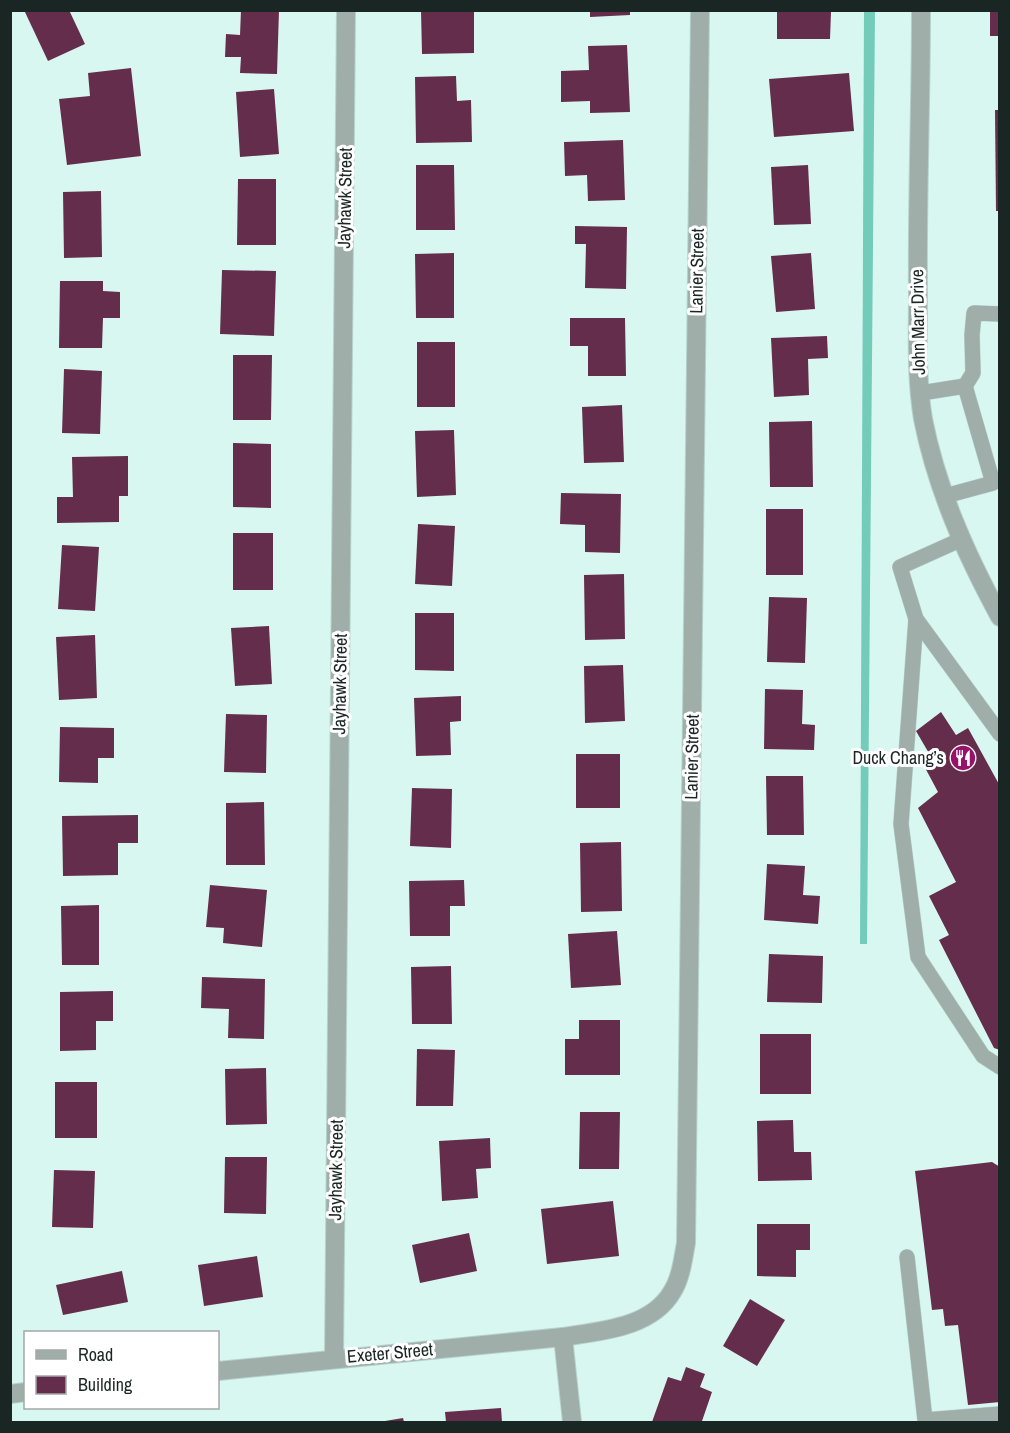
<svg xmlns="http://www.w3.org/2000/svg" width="1010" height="1433" font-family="'Archivo Narrow',sans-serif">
  <rect width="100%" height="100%" fill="#d8f7f0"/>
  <!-- forest -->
  <polygon fill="#73cbba" points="875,10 867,944 860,944 864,11"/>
  <!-- building -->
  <g fill="#642d4b">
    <polygon points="24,10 69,10 85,44 48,61"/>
    <polygon points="241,10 279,10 277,74 240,73 241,57 225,57 226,34 240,35"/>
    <polygon points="421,10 474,10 474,53 422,54"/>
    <polygon points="590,10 630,10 630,15 590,17"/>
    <polygon points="777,10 831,12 830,39 777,39"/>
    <rect x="990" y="10" width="10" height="26"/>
    <polygon points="627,45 630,112 590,113 590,101 561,102 561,71 589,70 588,46"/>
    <polygon points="131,68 141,156 67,165 59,99 90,96 88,73"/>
    <polygon points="849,73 854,131 774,137 769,79"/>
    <polygon points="456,76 457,101 471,100 472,142 416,143 415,77"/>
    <polygon points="274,89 279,154 240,157 236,92"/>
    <polygon points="995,110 1000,110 1000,211 996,211"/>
    <polygon points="623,140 625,200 588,201 587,175 565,176 564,142"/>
    <polygon points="416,165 454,165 455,230 416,230"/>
    <polygon points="808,165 811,224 774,225 771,167"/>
    <polygon points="238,179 276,179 276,245 237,245"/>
    <polygon points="101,191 102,257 64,258 63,192"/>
    <polygon points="575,226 627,227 626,289 585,288 586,244 575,244"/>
    <polygon points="454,253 454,318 416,318 415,254"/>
    <polygon points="811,253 815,309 776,312 771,256"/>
    <polygon points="222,270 276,271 274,336 220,334"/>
    <polygon points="60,281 103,281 103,291 120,292 120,318 103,318 102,348 59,348"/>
    <polygon points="570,318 625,318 626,376 588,376 588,346 570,346"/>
    <polygon points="827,336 828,358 808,359 809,395 774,397 771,338"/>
    <rect x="417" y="342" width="38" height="65"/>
    <polygon points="233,355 272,355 271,420 233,420"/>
    <polygon points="64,369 102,371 100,434 62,433"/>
    <polygon points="622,405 624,462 584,463 582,407"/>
    <polygon points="812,421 813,487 770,487 769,422"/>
    <polygon points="454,430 456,495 417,497 415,431"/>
    <polygon points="233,443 271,444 271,508 233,507"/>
    <polygon points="128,456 128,496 119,496 119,522 57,523 57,497 73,497 72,457"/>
    <polygon points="561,493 621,494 620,553 585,552 585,525 560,524"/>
    <rect x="766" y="509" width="37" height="66"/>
    <polygon points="418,524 455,526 452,586 415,584"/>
    <rect x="233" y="533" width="40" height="57"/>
    <polygon points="62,545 99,547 95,611 58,609"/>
    <polygon points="624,574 625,639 585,640 584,575"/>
    <polygon points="769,597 807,598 805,663 767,662"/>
    <polygon points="415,613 454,613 454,671 415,670"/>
    <polygon points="269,626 272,684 235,686 231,628"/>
    <polygon points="95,635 97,698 59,700 56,637"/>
    <polygon points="623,665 625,721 585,723 584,666"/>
    <polygon points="765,689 803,690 802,724 815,725 814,750 764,749"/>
    <polygon points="461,696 461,721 450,722 451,755 416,756 414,698"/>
    <polygon points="941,712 956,735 968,728 1000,786 1000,1050 994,1048 939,940 949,935 929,896 956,882 918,808 938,792 922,762 930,755 916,731"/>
    <polygon points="226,714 267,715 266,773 224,772"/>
    <polygon points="60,727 114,728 114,758 98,758 98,783 59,782"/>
    <rect x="576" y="754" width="44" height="54"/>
    <polygon points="766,776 803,776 804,835 767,835"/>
    <polygon points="412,788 452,789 451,848 410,846"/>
    <polygon points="264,802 265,865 226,865 226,803"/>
    <polygon points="138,815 138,843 118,843 118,875 63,876 62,816"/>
    <polygon points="621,842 622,911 581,912 580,843"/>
    <polygon points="767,864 805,866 803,895 820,896 818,924 764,920"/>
    <polygon points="464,880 465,906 450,906 450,936 410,936 409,881"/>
    <polygon points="210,885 267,890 262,947 223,943 224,928 206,927"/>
    <polygon points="99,905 99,965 62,965 61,906"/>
    <polygon points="617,931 621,985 571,988 568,934"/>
    <polygon points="769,954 823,956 822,1003 767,1002"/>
    <polygon points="451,966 452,1024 412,1024 411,967"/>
    <polygon points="202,977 265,979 264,1039 228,1038 229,1009 201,1008"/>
    <polygon points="113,991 113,1021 96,1021 96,1050 60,1051 60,992"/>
    <polygon points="579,1020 620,1020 620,1075 565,1075 565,1039 579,1039"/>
    <rect x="760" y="1034" width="51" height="60"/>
    <polygon points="417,1049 455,1050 453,1106 416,1106"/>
    <polygon points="266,1068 267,1124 226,1125 225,1069"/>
    <rect x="55" y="1082" width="42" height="56"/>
    <polygon points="580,1112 620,1112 619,1169 579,1169"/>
    <polygon points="793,1120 794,1152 811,1152 812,1180 758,1181 757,1121"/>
    <polygon points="490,1138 491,1168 476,1169 478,1198 442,1201 439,1141"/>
    <polygon points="225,1157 267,1157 266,1214 224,1213"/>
    <polygon points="992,1162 1000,1167 1000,1402 968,1405 958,1325 945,1326 943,1309 932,1310 915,1171"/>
    <polygon points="54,1170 95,1171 93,1228 52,1227"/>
    <polygon points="613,1201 619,1256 547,1264 541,1209"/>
    <polygon points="757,1224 810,1224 810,1250 796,1250 796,1277 757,1276"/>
    <polygon points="469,1233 477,1271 420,1283 412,1245"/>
    <polygon points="257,1256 263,1297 204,1306 198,1265"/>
    <polygon points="122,1271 128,1302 63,1315 56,1285"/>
    <polygon points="750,1299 785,1320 757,1366 723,1346"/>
    <polygon points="686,1367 705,1374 700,1387 712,1392 702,1421 706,1422 652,1422 668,1377 681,1381"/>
    <polygon points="501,1408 502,1422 446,1422 445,1412"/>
    <polygon points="403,1418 404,1422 385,1422 385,1421"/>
  </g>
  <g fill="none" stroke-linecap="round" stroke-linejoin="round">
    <!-- service casing -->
    <g stroke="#b6d1cb" stroke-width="16">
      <g id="service">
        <polyline points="965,386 973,373 972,335 974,313 1000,314"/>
        <polyline points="921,393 965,386 993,483 945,496"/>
        <polyline points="960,540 900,567 916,619 1000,734"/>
        <polyline points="916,619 901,824 918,957 983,1056 1000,1067"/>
        <polyline points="907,1257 925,1420 1000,1414"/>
      </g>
    </g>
    <!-- minor casing -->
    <g stroke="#b6d1cb" stroke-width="20">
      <g id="minor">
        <polyline points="563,1337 572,1422"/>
        <polyline points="334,1358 346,10"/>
        <path d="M218 1371 563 1337C600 1331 651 1328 672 1292 681 1278 683 1259 686 1243L700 10"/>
        <polyline points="10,1394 26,1392"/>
      </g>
    </g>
    <!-- tertiary casing -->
    <g stroke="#b6d1cb" stroke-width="20">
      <path id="tertiary" d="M921 10C921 104 917 198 918 292 918 334 916 377 923 419 937 490 966 554 1000 617"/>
    </g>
    <!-- service -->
    <use href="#service" stroke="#a0aeaa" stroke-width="15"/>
    <!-- minor -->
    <use href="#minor" stroke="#a0aeaa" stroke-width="18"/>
    <!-- tertiary -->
    <use href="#tertiary" stroke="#a0aeaa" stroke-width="18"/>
  </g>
  <!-- icons -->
  <defs>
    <g id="restaurant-disc" transform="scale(1.35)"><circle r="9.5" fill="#971269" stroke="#fff"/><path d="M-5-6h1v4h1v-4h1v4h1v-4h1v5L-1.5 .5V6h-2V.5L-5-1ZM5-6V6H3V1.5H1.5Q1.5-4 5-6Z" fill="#fff"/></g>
  </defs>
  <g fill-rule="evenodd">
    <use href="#restaurant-disc" x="963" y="758"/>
  </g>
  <g text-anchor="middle" stroke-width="6" stroke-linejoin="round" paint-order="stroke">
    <!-- street labels -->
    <g font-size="18" fill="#1a2623" stroke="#fff">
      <text transform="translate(345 198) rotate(-89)" y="6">Jayhawk Street</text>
      <text transform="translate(697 271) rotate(-89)" y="6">Lanier Street</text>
      <text transform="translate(918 322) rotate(-91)" y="6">John Marr Drive</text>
      <text transform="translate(340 684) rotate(-89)" y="6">Jayhawk Street</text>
      <text transform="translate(692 757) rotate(-89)" y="6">Lanier Street</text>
      <text transform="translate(336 1170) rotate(-89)" y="6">Jayhawk Street</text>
      <text transform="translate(390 1353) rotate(-5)" y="6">Exeter Street</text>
    </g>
    <!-- poi labels -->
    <g font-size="18" fill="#1a2623" stroke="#fff" text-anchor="end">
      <text x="944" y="764">Duck Chang’s</text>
    </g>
  </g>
  <!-- border -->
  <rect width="1010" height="1433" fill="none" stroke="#1a2623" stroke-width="24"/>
  <!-- legend -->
  <rect x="24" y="1331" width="195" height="78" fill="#ffffff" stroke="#a3a8a7" stroke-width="1.5"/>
  <rect x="36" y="1350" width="30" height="9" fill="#a0aeaa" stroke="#a3a8a7" stroke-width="1.5"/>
  <text x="78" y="1361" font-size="18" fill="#1a2623">Road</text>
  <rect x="36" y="1376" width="30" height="18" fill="#642d4b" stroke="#a3a8a7" stroke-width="1.5"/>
  <text x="78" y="1391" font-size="18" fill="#1a2623">Building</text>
</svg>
